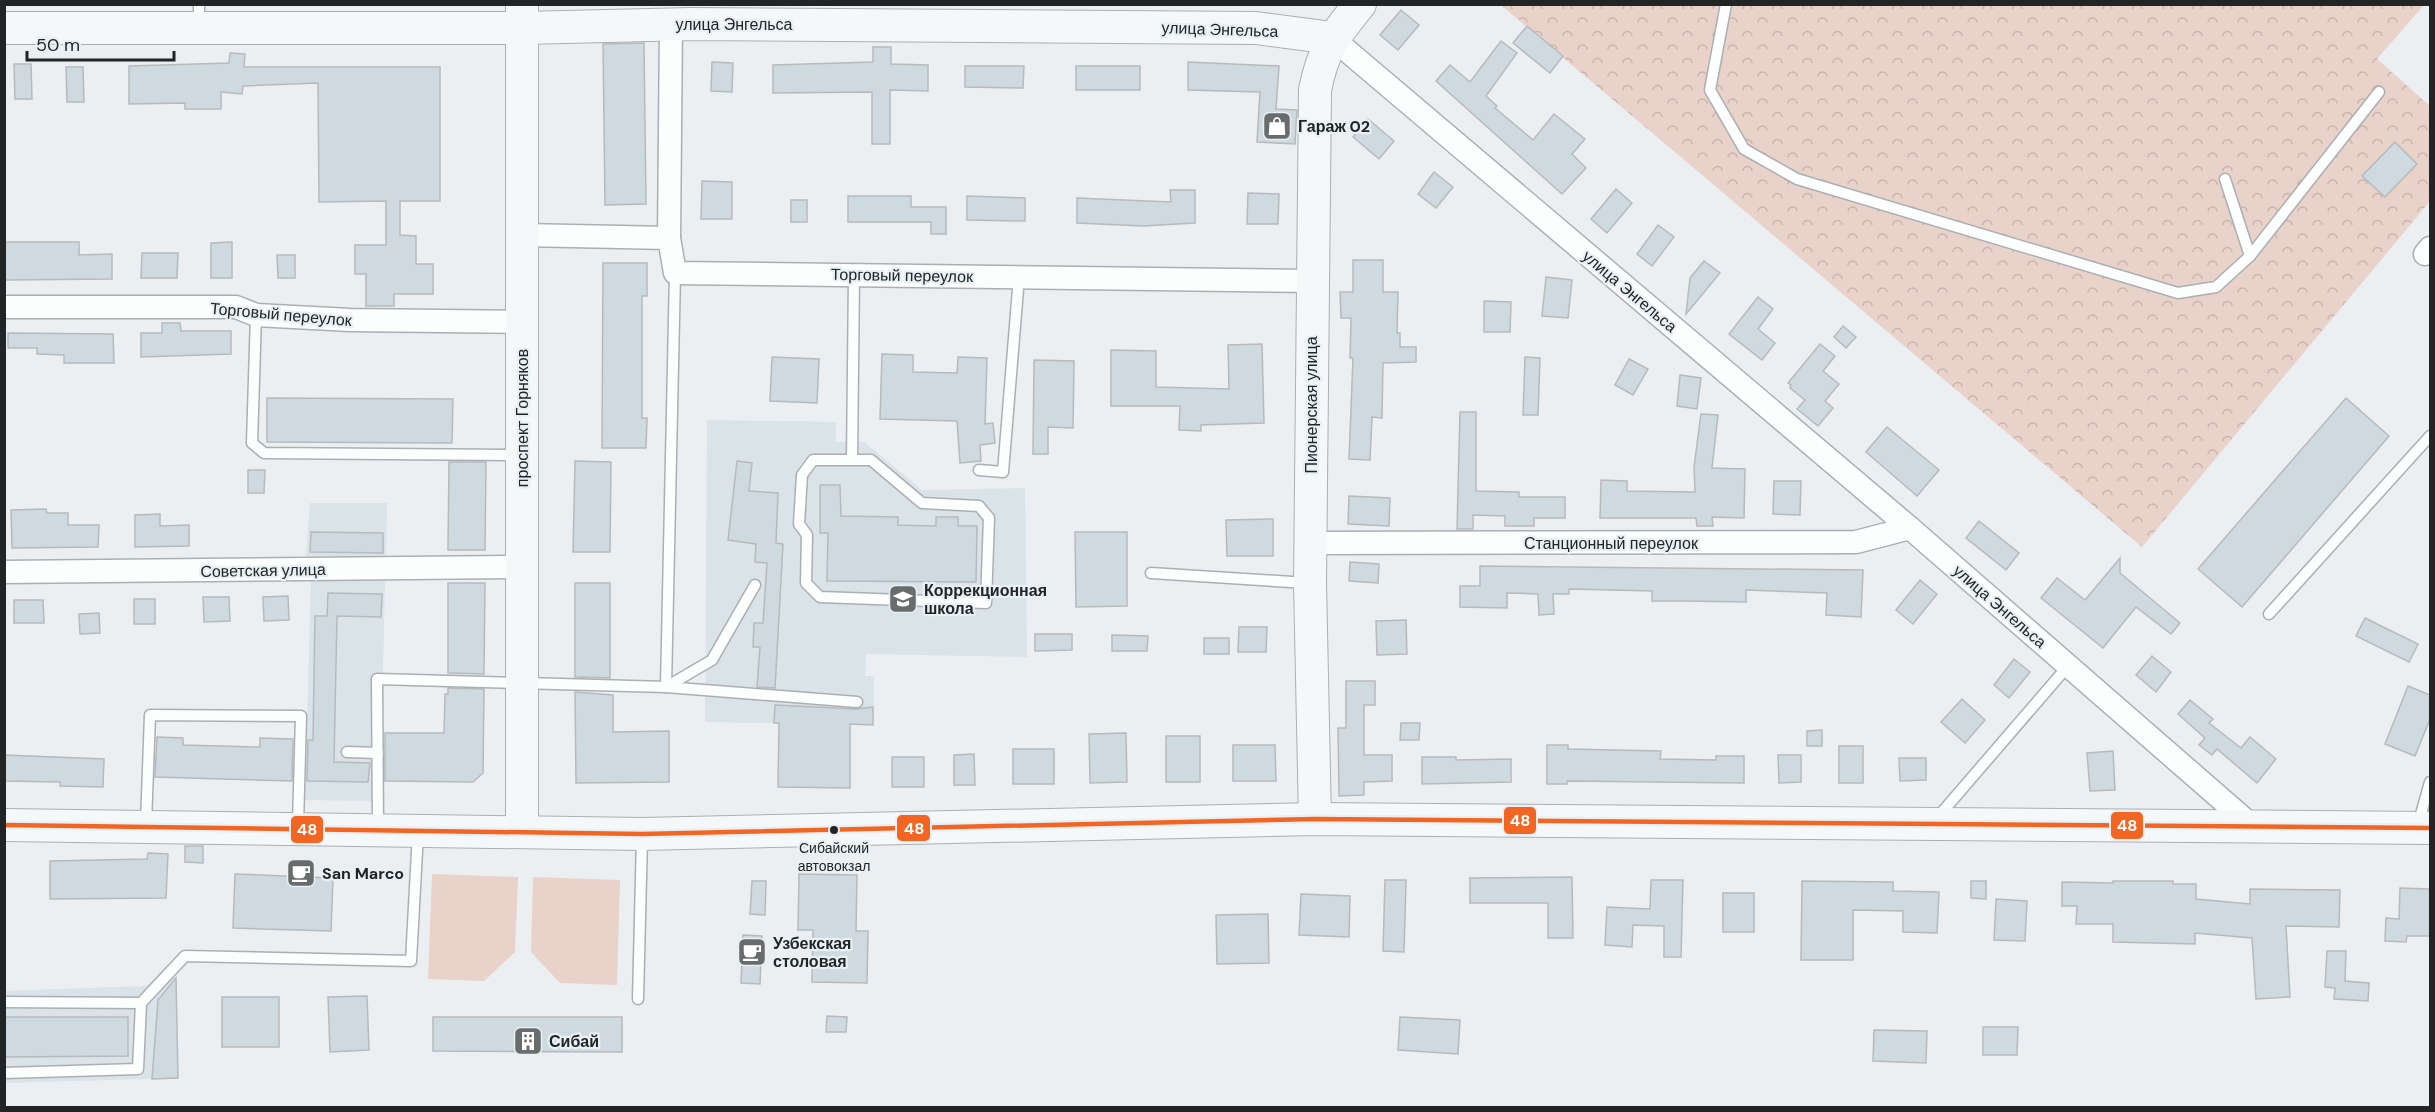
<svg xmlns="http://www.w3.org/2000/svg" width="2435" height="1112" font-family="'DM Sans',sans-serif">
  <defs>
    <pattern id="park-crowns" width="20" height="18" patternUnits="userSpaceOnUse" patternTransform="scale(1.5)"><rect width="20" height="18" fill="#e9d2ca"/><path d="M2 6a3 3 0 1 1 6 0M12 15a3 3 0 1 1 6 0" fill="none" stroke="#c8b4ad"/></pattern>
  </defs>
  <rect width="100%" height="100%" fill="#ebeff1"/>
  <!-- built -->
  <g fill="#d9e3e8">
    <polygon points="707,420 836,422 836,442 864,442 922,490 1025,488 1027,657 866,654 865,676 874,676 873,725 705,722"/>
    <polygon points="310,503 387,503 386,556 306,556"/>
    <polygon points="311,581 385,581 380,801 305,800"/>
    <polygon points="166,966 176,978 178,1078 5,1083 4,991 147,986"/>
  </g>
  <!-- grass -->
  <g fill="#e9d2ca">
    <polygon points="432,874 518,877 515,952 484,981 428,979"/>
    <polygon points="533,877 620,880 617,985 560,983 531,952"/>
  </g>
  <!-- park -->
  <polygon fill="url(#park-crowns)" points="1501,5 2424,5 2377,59 2430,106 2430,201 2142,547"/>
  <!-- building -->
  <g fill="#ced9e0" stroke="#b7babc" stroke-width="1.5">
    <polygon points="1401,10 1419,25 1398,50 1380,35"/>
    <polygon points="1527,26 1563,56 1550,73 1513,43"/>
    <polygon points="1501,41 1517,53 1486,96 1497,106 1495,108 1533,140 1554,114 1585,139 1572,154 1586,168 1562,194 1436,81 1450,65 1470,82"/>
    <polygon points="644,43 646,204 605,205 603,44"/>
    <polygon points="873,47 891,47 891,64 928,65 928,91 890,90 890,144 872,144 872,92 773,93 773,65 873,62"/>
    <polygon points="230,53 245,54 244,67 440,67 440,201 400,201 400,235 416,236 416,264 433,264 433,294 394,294 394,306 366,306 366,274 355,274 355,245 386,245 386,201 319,202 318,83 243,86 242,94 221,92 221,109 185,109 185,103 129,104 129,66 229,63"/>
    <polygon points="712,62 733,63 732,92 711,91"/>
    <polygon points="1188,62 1279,66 1276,109 1297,110 1295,144 1257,142 1260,92 1188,90"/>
    <polygon points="14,64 31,64 32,99 15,99"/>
    <polygon points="965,66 1024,66 1023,88 965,87"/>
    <rect x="1076" y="66" width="64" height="24"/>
    <polygon points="66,67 83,67 84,102 67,102"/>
    <polygon points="1368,119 1394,141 1379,159 1353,137"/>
    <polygon points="2395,142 2417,164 2385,197 2362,176"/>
    <polygon points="1434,172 1453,187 1436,208 1418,194"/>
    <polygon points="702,181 732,182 732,219 701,219"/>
    <polygon points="1616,189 1632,203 1607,233 1591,219"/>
    <polygon points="1170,190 1195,190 1195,223 1143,226 1077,223 1077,198 1171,202"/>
    <polygon points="1248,193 1279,194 1278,224 1247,224"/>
    <polygon points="848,196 911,196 911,207 946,207 946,234 931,234 931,222 848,222"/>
    <polygon points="967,196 1025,198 1025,221 967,220"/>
    <rect x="791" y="200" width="16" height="22"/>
    <polygon points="1658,225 1674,237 1652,266 1637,254"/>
    <polygon points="4,242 79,242 79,255 112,254 112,279 5,280"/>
    <polygon points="232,242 232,278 211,278 211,243"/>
    <polygon points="142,253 178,253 177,278 141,278"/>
    <polygon points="277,255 295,255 295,278 278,278"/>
    <polygon points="1353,260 1383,260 1383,292 1398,292 1397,333 1400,333 1400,347 1416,347 1416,362 1383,363 1382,418 1372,417 1370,460 1349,459 1353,358 1350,358 1351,318 1341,318 1340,292 1353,292"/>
    <polygon points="1704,261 1720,273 1686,314 1690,278"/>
    <polygon points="603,263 647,263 647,296 642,296 642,418 647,418 646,448 602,448"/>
    <polygon points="1546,277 1572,280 1568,318 1542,316"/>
    <polygon points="1758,297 1773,309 1758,329 1775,343 1762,360 1729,334"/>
    <polygon points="1484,301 1511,302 1510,332 1484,332"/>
    <polygon points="162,323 180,323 181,331 231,331 231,354 141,357 141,333 162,333"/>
    <polygon points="1843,326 1856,337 1846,348 1834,337"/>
    <polygon points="8,333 113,334 114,363 64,363 64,355 37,354 37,348 8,348"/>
    <polygon points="1262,344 1264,423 1201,425 1201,431 1179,430 1180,406 1111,406 1111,350 1156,351 1156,387 1229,389 1228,345"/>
    <polygon points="1820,344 1835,356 1823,371 1839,384 1825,401 1833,408 1818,426 1797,409 1805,400 1790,388 1791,385 1788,383"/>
    <polygon points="882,354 913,355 913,372 957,373 958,357 987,358 985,424 993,423 995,443 980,445 981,461 960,463 957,421 880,419"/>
    <polygon points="772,357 819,359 817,403 770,401"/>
    <polygon points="1525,357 1540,358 1538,415 1523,415"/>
    <polygon points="1629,359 1648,369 1633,395 1615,385"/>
    <polygon points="1034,360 1074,361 1073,428 1048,427 1048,454 1033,454"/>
    <polygon points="1680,375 1701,378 1697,409 1677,406"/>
    <polygon points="267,398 453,399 452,443 267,442"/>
    <polygon points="2346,398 2389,436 2242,607 2198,569"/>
    <polygon points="1460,412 1476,412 1476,491 1519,492 1519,497 1565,497 1565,518 1534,518 1534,526 1505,526 1505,516 1473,515 1473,529 1457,529"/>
    <polygon points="1701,414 1718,415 1712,468 1745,469 1744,518 1712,517 1713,526 1697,526 1696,518 1600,518 1601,480 1627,481 1627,491 1695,492 1694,467"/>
    <polygon points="1887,427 1939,470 1917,496 1866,452"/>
    <polygon points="575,461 611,462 610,552 573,552"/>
    <polygon points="737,461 752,463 749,491 778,493 776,543 783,544 775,688 757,687 760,647 753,647 754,623 763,623 767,563 755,562 756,544 728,540"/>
    <polygon points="449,462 486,462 485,550 448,550"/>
    <polygon points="248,470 265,470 264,493 248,493"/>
    <polygon points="1774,481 1801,481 1800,515 1773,514"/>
    <polygon points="820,485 840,485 841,516 898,517 898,525 936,526 936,517 958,517 958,526 977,526 976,582 827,581 828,533 820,533"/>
    <polygon points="1349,496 1390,498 1389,526 1348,524"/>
    <polygon points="46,509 47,513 68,513 68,525 99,525 98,547 12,548 11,510"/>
    <polygon points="160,514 160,526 189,525 189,546 135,547 135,515"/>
    <polygon points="1273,519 1273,556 1227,556 1226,520"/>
    <polygon points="1979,521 2019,553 2006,570 1966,538"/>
    <polygon points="311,532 383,533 383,553 310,552"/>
    <polygon points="1075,532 1127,532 1127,606 1076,607"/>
    <polygon points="2120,558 2120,573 2180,623 2171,634 2136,607 2103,648 2041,598 2057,578 2085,600"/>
    <polygon points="1350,562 1379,564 1378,583 1349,581"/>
    <polygon points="1480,566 1863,570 1861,617 1826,615 1827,593 1746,590 1746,602 1684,601 1652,601 1652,591 1569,589 1569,594 1553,594 1554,614 1539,615 1538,594 1507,593 1507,608 1460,607 1460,586 1480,586"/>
    <polygon points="1920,580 1937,594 1913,624 1896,610"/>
    <polygon points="448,583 485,583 484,674 448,673"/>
    <polygon points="575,583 610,583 610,678 575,677"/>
    <polygon points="328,593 382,594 381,617 337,616 334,762 370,763 368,782 307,781 308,740 313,740 315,616 327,616"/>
    <polygon points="288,596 289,620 264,621 263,597"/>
    <polygon points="203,597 229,597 230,621 204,622"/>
    <rect x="134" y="599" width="21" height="25"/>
    <polygon points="14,600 43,600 44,623 14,623"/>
    <polygon points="99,613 100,633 80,634 79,614"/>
    <polygon points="2365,618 2418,644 2409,662 2356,636"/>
    <polygon points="1406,620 1407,654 1377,655 1376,621"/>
    <polygon points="1239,627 1267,627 1266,652 1238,652"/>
    <polygon points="1035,634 1072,634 1072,650 1035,651"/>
    <polygon points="1112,635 1148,636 1147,651 1112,651"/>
    <rect x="1204" y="638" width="25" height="16"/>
    <polygon points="2152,656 2171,672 2156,692 2136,675"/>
    <polygon points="2014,659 2030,672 2009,698 1994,685"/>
    <polygon points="1346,681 1375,681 1375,705 1364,705 1364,755 1392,755 1392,781 1364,782 1364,795 1339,796 1338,728 1346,728"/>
    <polygon points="2408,686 2430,695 2430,719 2415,756 2385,744"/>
    <polygon points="448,688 484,689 483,773 473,782 385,781 385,733 444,733 445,694 448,694"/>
    <polygon points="575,692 613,695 613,732 669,731 669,782 576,783"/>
    <polygon points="1962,699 1985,720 1965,743 1941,722"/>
    <polygon points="2190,700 2213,719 2209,723 2241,748 2250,737 2276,759 2257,783 2217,749 2212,755 2199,745 2205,738 2178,714"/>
    <polygon points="775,705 856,709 873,707 873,725 850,724 850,788 778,787 779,723 774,723"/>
    <polygon points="1401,723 1420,723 1419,740 1400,740"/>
    <polygon points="1822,730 1822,746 1807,746 1807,731"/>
    <polygon points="1126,733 1127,782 1090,783 1089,734"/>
    <rect x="1166" y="736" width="34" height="46"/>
    <polygon points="157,737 183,738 183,745 260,747 260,738 293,739 292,781 155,777"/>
    <polygon points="1233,745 1275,745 1276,781 1233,781"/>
    <polygon points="1547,745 1568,745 1568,749 1661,751 1660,759 1716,760 1716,756 1744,756 1744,783 1567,781 1567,784 1547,784"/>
    <rect x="1839" y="746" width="24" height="37"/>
    <rect x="1013" y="749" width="41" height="35"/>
    <polygon points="2113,751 2115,790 2090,791 2087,753"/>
    <polygon points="974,754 975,785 954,785 954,755"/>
    <polygon points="4,755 104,759 103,787 60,786 60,782 4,781"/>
    <polygon points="1778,755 1801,755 1801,782 1779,783"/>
    <rect x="892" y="757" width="32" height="30"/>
    <polygon points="1422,757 1456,757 1456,760 1511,759 1511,782 1422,784"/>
    <polygon points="1899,758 1926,758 1926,780 1900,781"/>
    <polygon points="185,846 203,846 203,863 185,862"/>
    <polygon points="148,853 168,854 166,898 50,899 50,861 147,859"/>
    <polygon points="235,874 333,878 331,931 233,928"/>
    <polygon points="799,874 857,875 856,931 868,931 867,983 812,982 813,930 798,930"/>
    <polygon points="1572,877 1573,938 1548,938 1548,903 1470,903 1470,878"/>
    <polygon points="1385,880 1406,880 1404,952 1383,951"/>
    <polygon points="1651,880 1683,880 1681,957 1664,957 1664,926 1633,925 1632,947 1605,945 1607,907 1650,909"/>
    <polygon points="752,881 766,881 765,915 750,914"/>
    <polygon points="1802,881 1893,882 1893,891 1939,892 1937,933 1903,932 1903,911 1853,910 1853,960 1801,960"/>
    <polygon points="1971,881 1986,881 1986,899 1971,898"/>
    <polygon points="2113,881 2173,881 2173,884 2196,884 2196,899 2250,904 2250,889 2340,890 2339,927 2286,926 2290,997 2256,999 2252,938 2195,933 2195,944 2113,942 2113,924 2076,924 2077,906 2062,906 2062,882 2113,883"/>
    <polygon points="2400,888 2430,889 2430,936 2407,936 2406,942 2385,941 2386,918 2399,919"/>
    <rect x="1723" y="893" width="31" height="39"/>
    <polygon points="1301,894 1350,896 1349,937 1299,935"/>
    <polygon points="1996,899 2027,901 2025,941 1994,940"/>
    <polygon points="1268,914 1269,963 1217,964 1216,915"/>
    <polygon points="743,935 762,936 760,984 741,983"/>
    <polygon points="2327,951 2346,951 2345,981 2369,983 2368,1001 2334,999 2335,988 2325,987"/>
    <polygon points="176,978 178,1078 152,1079 158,1000"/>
    <polygon points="367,996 369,1050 330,1052 328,997"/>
    <rect x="222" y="997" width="57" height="50"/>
    <polygon points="827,1016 847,1017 846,1032 826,1032"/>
    <polygon points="4,1017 128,1017 128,1056 4,1057"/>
    <polygon points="433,1017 622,1017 622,1052 433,1051"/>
    <polygon points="1400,1017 1460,1020 1458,1054 1398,1050"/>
    <polygon points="1983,1027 2018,1027 2017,1055 1983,1055"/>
    <polygon points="1874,1030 1927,1031 1926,1063 1873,1061"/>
  </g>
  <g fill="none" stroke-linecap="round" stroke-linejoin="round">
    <!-- lane casing -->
    <g stroke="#acafb1" stroke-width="13">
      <g id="lane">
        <polyline points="199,4 199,24"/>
        <polyline points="1726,4 1710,90 1744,149 1797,179 2178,293 2216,287 2250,256 2379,92"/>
        <polyline points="2225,179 2250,256"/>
        <polyline points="675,273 666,687 857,702"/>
        <polyline points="256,315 252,443 264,453 519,455"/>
        <polyline points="852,460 871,460 922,503 979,506 989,518 986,603 820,597 806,583 807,535 799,524 802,475 813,460 852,460 854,275"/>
        <polyline points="979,470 1003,472 1019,277"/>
        <polyline points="1151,573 1307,583"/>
        <polyline points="2269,614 2430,436"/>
        <polyline points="347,752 378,753"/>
        <polyline points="1937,818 2068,666"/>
        <polyline points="146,823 150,715 301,716 298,825"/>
        <polyline points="2418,825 2430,782"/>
        <polyline points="378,826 377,679 666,687 712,660 755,585"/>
        <polyline points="638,999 642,837"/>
        <polyline points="4,1002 141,1003 185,956 411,961 418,833"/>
        <polyline points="4,1073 138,1069 141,1003"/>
      </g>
    </g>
    <!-- street casing -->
    <g stroke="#acafb1" stroke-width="25">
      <g id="street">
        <polyline points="1332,38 1910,528 2251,825"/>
        <polyline points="522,235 669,238 675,273 1312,281"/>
        <polyline points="669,238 671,24"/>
        <polyline points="2425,254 2430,248"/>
        <polyline points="4,307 236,307 256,315 350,320 522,322"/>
        <polyline points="1310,543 1856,542 1910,528"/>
        <polyline points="4,572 522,567"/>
      </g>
    </g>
    <!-- secondary casing -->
    <g stroke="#acafb1" stroke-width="34">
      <g id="secondary">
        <polyline points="522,4 522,832"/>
        <polyline points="4,28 522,28 691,24 1256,28 1332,38"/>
        <path d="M1315 819 1310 583 1315 90C1323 49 1334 36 1360 4"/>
        <polyline points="4,825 642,834 1315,819 2430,828"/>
      </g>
    </g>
    <!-- lane -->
    <use href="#lane" stroke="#fcfdfd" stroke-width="10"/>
    <!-- street -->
    <use href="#street" stroke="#fcfdfd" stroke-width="22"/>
    <!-- secondary -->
    <use href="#secondary" stroke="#f5f8f9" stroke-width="32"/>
    <!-- bus-1 casing -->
    <g stroke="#e8f0f4" stroke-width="9">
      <polyline id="bus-1" points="4,825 642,834 1315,819 2430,828"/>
    </g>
    <!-- bus-1 -->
    <use href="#bus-1" stroke="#f26522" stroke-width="4.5"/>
  </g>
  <!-- icons -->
  <defs>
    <g id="shop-square" transform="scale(1.5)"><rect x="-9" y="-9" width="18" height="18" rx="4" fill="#686c6d" stroke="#e8f0f4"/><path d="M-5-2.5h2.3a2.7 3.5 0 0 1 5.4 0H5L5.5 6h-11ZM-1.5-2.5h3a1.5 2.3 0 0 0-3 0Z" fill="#fff"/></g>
    <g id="school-square" transform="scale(1.5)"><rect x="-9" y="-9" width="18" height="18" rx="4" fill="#686c6d" stroke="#e8f0f4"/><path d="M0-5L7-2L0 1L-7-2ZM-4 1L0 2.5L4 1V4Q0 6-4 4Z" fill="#fff"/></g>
    <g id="cafe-square" transform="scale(1.5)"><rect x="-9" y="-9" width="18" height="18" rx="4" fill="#686c6d" stroke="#e8f0f4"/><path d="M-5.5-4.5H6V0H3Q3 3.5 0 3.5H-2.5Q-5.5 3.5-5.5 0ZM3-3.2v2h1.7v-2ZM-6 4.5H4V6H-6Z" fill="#fff"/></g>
    <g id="building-square" transform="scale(1.5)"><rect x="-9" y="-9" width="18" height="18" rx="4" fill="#686c6d" stroke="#e8f0f4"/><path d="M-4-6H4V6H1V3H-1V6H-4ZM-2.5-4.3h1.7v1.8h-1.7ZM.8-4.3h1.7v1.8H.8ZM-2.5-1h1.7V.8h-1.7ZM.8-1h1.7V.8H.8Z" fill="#fff"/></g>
  </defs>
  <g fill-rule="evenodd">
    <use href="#shop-square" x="1277" y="126"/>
    <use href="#school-square" x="903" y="599"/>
    <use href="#cafe-square" x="301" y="873"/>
    <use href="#cafe-square" x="752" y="952"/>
    <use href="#building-square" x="528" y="1041"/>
  </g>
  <!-- markers -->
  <circle fill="#222526" stroke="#e8f0f4" stroke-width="2" cx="834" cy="830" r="5"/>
  <g text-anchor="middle" stroke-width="4.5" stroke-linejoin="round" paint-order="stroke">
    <!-- bus labels -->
    <g font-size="14" fill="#222526" stroke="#e8f0f4">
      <text x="834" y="853">Сибайский<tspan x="834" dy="18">автовокзал</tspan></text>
    </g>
    <!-- street labels -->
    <g font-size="16" fill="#222526" stroke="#e8f0f4">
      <text x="734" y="30">улица Энгельса</text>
      <text transform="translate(1220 29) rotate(2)" y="6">улица Энгельса</text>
      <text transform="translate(902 275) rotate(1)" y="6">Торговый переулок</text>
      <text transform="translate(1630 291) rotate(40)" y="6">улица Энгельса</text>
      <text transform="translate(281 314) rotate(5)" y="6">Торговый переулок</text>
      <text transform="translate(1311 405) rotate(-90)" y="6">Пионерская улица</text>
      <text transform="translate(522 418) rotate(-90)" y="6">проспект Горняков</text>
      <text x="1611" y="549">Станционный переулок</text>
      <text transform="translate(263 570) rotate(-1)" y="6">Советская улица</text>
      <text transform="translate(2000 606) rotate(41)" y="6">улица Энгельса</text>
    </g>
    <!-- poi labels -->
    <g font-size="16" font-weight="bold" fill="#222526" stroke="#e8f0f4" text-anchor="start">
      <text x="1298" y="132">Гараж 02</text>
      <text x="924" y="596">Коррекционная<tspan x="924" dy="18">школа</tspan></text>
      <text x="322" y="879">San Marco</text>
      <text x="773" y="949">Узбекская<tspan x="773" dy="18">столовая</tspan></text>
      <text x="549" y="1047">Сибай</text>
    </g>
  </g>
  <g stroke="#e8f0f4" stroke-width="2">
    <rect x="1503" y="806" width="34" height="29" rx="6" fill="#f26522"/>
    <rect x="2110" y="811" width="34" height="29" rx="6" fill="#f26522"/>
    <rect x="896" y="814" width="35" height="28" rx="6" fill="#f26522"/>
    <rect x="290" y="815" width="34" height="29" rx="6" fill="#f26522"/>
  </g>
  <g font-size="16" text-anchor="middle" font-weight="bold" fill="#fff">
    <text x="1520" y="826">48</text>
    <text x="2127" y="831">48</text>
    <text x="914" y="834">48</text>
    <text x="307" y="835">48</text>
  </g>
  <!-- border -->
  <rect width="2435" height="1112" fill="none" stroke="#222526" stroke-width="12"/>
  <!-- scale -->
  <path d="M27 51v9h147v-9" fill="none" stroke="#222526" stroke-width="3"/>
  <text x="36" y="51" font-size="18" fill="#222526" stroke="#e8f0f4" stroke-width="4.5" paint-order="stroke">50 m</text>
</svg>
